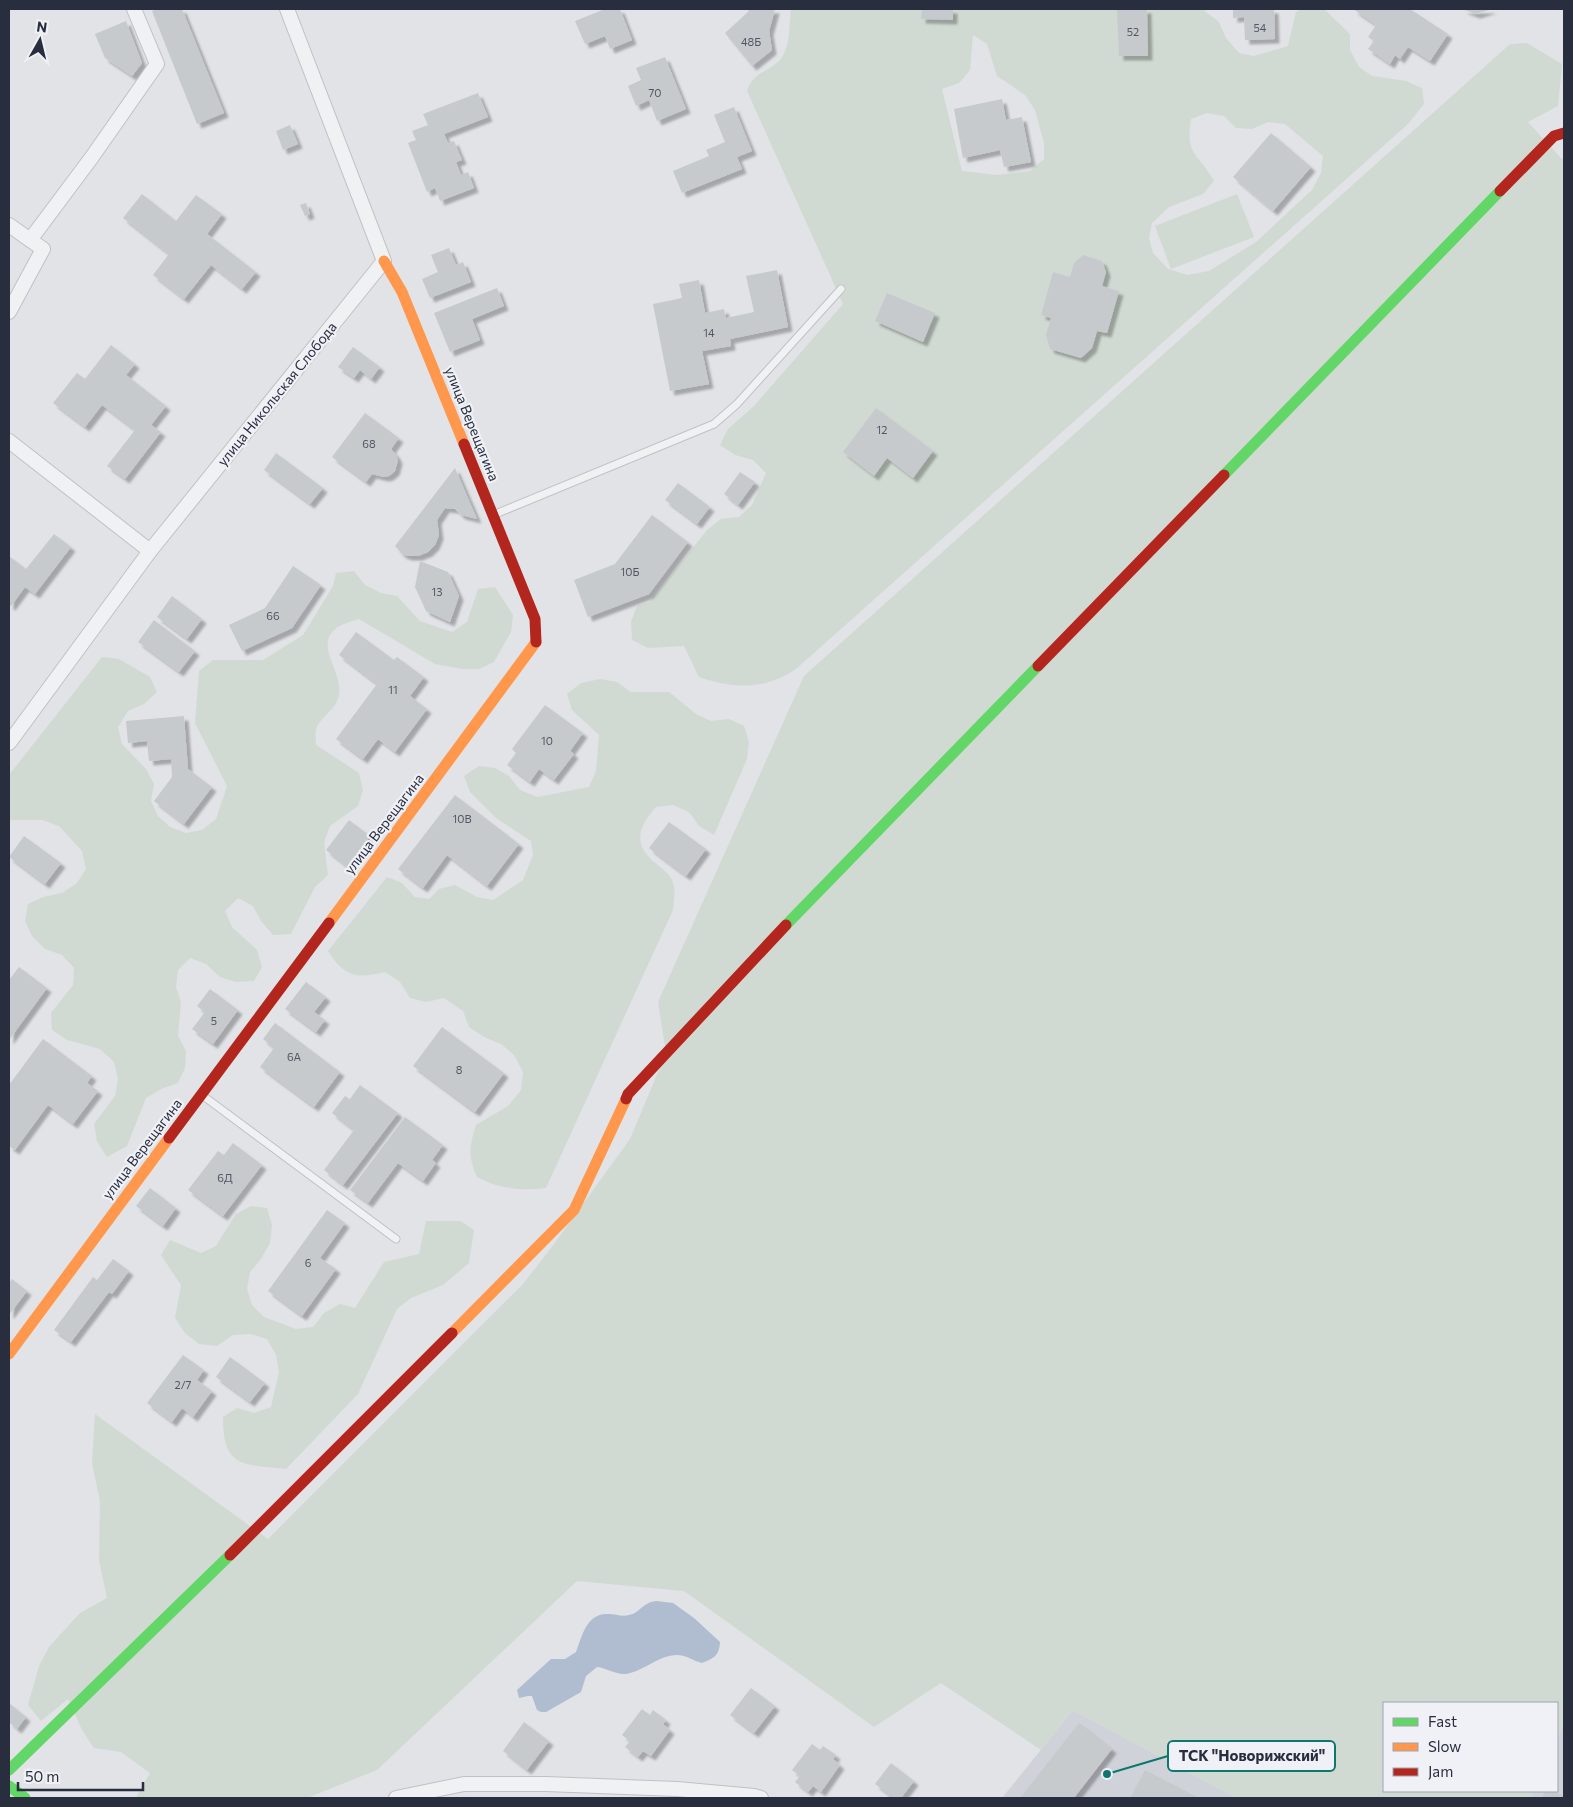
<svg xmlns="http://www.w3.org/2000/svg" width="1573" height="1807" font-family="Commissioner,sans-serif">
  <defs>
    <filter id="shadow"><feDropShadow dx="4.5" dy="4.5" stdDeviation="1" flood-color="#0004"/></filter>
  </defs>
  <rect width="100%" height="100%" fill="#e1e3e6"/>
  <!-- built -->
  <g fill="#cfd2d9">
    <polygon points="1073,1710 1237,1798 1002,1798"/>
    <polygon points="1564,1723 1564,1798 1531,1798 1534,1791 1557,1791 1557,1740"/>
  </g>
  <!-- green -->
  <g fill="#d0dad2" fill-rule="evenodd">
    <path d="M791 9H1204L1206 12 1219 22 1226 38 1239 53 1254 56 1288 46 1296 12 1302 9H1324L1350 34V50L1359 67 1372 76 1406 81 1422 88 1424 104 1408 124 796 669C765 690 733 689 699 677L684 646 648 648 632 640 631 622 637 606 650 602 707 530 721 519 739 517 752 505 766 473 753 460 735 455 720 445 728 429 754 406 843 304 747 91C753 73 765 73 778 62 791 50 789 25 791 9ZM973 35 987 44 997 76 1025 95 1035 110 1044 143V159L1030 171 997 175 962 171 942 89 959 83 970 70ZM1207 113 1224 116 1236 128 1252 129 1268 122 1285 124 1323 156 1321 173 1312 190 1256 242 1209 271 1187 275 1168 269 1153 253 1149 238 1152 223 1169 207 1203 194 1214 181C1198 152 1185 156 1191 119Z"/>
    <polygon points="1527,43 1562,64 1558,106 1528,122 1561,158 1564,159 1564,1723 1557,1740 1557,1703 1384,1703 1384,1791 1534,1791 1531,1798 1237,1798 1073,1710 1041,1750 941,1683 874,1727 684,1591 577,1581 377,1770 307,1798 136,1798 150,1773 121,1752 94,1748 82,1730 68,1699 41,1721 28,1705 39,1666 49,1647 80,1613 107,1598 99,1560 100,1501 92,1463 95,1414 268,1539 523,1284 554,1244 630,1139 666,1053 658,1002 804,676 1510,44"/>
    <polygon points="1237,194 1254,237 1171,269 1155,226"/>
    <path d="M354 571 365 585 381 593 397 596 420 621 452 632 467 622 478 589 495 587 513 615 511 632 494 662 479 669H462L435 664 359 619C295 635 351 671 337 701 333 711 319 719 316 729 315 734 316 740 316 745L359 773 363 790 358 806 330 826 324 842 328 875 315 887 291 934 273 935 261 921 253 906 238 898 225 911 232 927 257 950 262 967 254 981 236 982 220 977 206 964 190 958 178 970 176 987 181 1002 178 1036 186 1051 185 1068 178 1083 161 1089 146 1098 127 1146 107 1157 97 1141 94 1124 115 1096 118 1079 114 1062 100 1049 67 1040 52 1030 51 1013 73 985 74 968 62 955 45 949 32 936 25 921 28 904 43 897 62 893 77 883 86 869 82 851 59 826 42 820H9V775L102 657 119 659 150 677 157 692 144 704 128 711 118 727 122 744 146 769 154 784 151 801 158 816 170 827 186 833 202 830 216 819 227 786 195 723 199 671 213 660H263L303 635 333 586 336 573Z"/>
    <path d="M600 679 617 682 631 692H669L696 714 711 721 729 719 744 726 749 742 747 759 714 835 699 826 689 812 673 805 656 807C643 822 633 837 647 855 653 863 664 868 670 877 677 886 674 899 673 910L546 1188C521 1191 499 1189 477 1177 468 1156 469 1147 476 1125L508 1106 521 1090 523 1072 514 1055 501 1044 484 1037 469 1027 463 1011 444 998 426 1002 410 998 400 982 385 972C356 979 345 977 328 951L387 877 402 883 415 897 429 899 439 889 455 885 477 897 493 900 523 880 533 855 531 841 496 818 470 792 464 776 479 766 495 768 509 776 520 790 537 797 589 787 596 771 599 735 572 710 567 694 581 683Z"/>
    <path d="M251 1206 267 1208 272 1225 270 1243 261 1259 250 1272 247 1289 252 1305 264 1317 296 1329 313 1327 324 1313 340 1304 355 1308 384 1262 419 1254 426 1221H460L474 1230 469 1263 443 1285 411 1298 397 1309 358 1394 286 1469C243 1464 223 1469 223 1417L237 1408 254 1413 271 1407 279 1372 276 1355 267 1339 250 1334 233 1335 217 1346 199 1344 185 1333 175 1318 181 1285 161 1255 170 1240 201 1253 216 1246 236 1214Z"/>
  </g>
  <!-- water -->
  <path fill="#b0bcd0" d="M656 1601 673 1603 694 1618 720 1642C719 1656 714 1658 702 1663 693 1661 687 1655 677 1655 659 1655 644 1671 626 1674 616 1675 607 1668 597 1667L586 1676 581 1692 546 1712H541L537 1710 532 1696H528L519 1698 517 1690 551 1659H565L576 1652C582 1636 587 1612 609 1614 615 1614 622 1617 629 1615 640 1613 642 1603 656 1601Z"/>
  <!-- building -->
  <g fill="#c7cacd" filter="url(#shadow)">
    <polygon points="158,9 182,9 224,113 197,124 152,11"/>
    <polygon points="605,9 620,9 632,40 610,49 605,36 585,44 575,21"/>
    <polygon points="749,9 775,9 769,31 772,50 752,66 725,33 748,12"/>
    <polygon points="922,9 953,9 953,20 921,19"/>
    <polygon points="1117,9 1147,9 1148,56 1119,56"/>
    <polygon points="1233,9 1274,9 1275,39 1245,40 1244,17 1233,18"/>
    <polygon points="1353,9 1410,9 1448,34 1430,61 1408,47 1400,59 1395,55 1390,64 1368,49 1374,41 1368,37 1376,25"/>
    <polygon points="1462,9 1492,9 1476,14"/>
    <polygon points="126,21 142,63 132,76 105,58 95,34"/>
    <polygon points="665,57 686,109 657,121 649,100 636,106 628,86 641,80 636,68"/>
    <polygon points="478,93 488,117 444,134 448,143 454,141 462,160 456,162 461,175 468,172 474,188 440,201 435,188 427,192 408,143 416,140 412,131 428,125 423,114"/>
    <polygon points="1002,99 1006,120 1022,117 1031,162 1004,167 1000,150 963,158 954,109"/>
    <polygon points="734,107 752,151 737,157 742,169 682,193 673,171 709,156 706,150 725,142 714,115"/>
    <polygon points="290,125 298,144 283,150 276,131"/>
    <polygon points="1271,133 1311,167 1273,211 1233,177"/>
    <polygon points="142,194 176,221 196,195 222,214 207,234 256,272 242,289 211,265 184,299 153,275 169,254 123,218"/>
    <polygon points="306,203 310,214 305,216 300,205"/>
    <polygon points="449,248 456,265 463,262 471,282 430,298 422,279 438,272 431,255"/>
    <polygon points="1083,255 1102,261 1106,272 1102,286 1119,291 1107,333 1097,331 1092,348 1081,358 1050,349 1046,335 1051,318 1041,315 1053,272 1070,277 1074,263"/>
    <polygon points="777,270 788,327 730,339 731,346 702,351 709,384 670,391 653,304 682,298 679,284 699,280 705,313 724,309 726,318 754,312 746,276"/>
    <polygon points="497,288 504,306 472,319 480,340 450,352 434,313"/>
    <polygon points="887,293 935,313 923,342 875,321"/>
    <polygon points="111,345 135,364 126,375 166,406 151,425 161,432 125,479 107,466 135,430 102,405 85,427 53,403 77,373 85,379"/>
    <polygon points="353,347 380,367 371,379 360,370 354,378 338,367"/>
    <polygon points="876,408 933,451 913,478 887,458 874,476 843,452"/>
    <polygon points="365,413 399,438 391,449 396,455 398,460 395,471 389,476 384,477 372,474 366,482 332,457"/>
    <polygon points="276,453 323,488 310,504 264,470"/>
    <polygon points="455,468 477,519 461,515 455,509 445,508 437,520 439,535 435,545 428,552 418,556 408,556 402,554 395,546"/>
    <polygon points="740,472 755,482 738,505 724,494"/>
    <polygon points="678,483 710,507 697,524 665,500"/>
    <polygon points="652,515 688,542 649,594 588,617 574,580 615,564"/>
    <polygon points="54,534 71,547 35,594 25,587 11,606 9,605 9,556 26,569"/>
    <polygon points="420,561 448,572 459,596 450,622 426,611 415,587"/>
    <polygon points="293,566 321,585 292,628 242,651 229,625 265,608"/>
    <polygon points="172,596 202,619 187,639 157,617"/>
    <polygon points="154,620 195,651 179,672 138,642"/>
    <polygon points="356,632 394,660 397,657 424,677 410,696 427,709 395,752 378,739 363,759 336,739 377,684 339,655"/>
    <polygon points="545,705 583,733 570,751 574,754 554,780 539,769 530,782 507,765 516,753 512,749"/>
    <polygon points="184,716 188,769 212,787 184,824 154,801 172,777 171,759 149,761 147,741 128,743 126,721"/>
    <polygon points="455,795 519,844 487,886 447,855 423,888 398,869"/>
    <polygon points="349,820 370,836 348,867 326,850"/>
    <polygon points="669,822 706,849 686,876 649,848"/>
    <polygon points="24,836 61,863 45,884 9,857"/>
    <polygon points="19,967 47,988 9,1040 9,980"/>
    <polygon points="306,982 326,997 314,1012 325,1020 316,1032 285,1009"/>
    <polygon points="210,989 238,1010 213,1044 192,1029 205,1012 197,1006"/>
    <polygon points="275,1023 340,1072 314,1107 260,1067 274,1048 263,1039"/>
    <polygon points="442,1027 504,1073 475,1112 413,1066"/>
    <polygon points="43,1039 92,1076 87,1083 98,1091 73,1124 48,1105 15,1150 9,1146 9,1085"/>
    <polygon points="360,1085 398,1113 343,1185 324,1170 354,1130 332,1113 345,1096 350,1099"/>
    <polygon points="405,1117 443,1145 432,1160 436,1163 423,1181 398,1163 368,1203 350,1190"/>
    <polygon points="233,1143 262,1165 223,1216 188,1190 218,1151 224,1155"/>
    <polygon points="150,1188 176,1208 163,1226 136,1206"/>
    <polygon points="327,1210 345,1223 320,1258 336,1269 302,1316 268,1291"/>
    <polygon points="113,1259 129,1271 112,1294 109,1292 71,1342 54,1330 93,1277 97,1280"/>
    <polygon points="12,1279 27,1291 9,1315 9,1283"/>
    <polygon points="183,1355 204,1370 197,1380 212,1391 193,1417 182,1408 172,1422 147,1403"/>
    <polygon points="230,1357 265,1383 250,1402 216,1377"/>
    <polygon points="751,1688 775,1706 754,1733 730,1715"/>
    <polygon points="9,1703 26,1717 17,1729 9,1722"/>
    <polygon points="642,1709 650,1715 653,1710 666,1720 663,1724 670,1730 651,1756 643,1751 638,1757 625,1747 630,1741 622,1735"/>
    <polygon points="524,1722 549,1741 527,1770 503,1751"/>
    <polygon points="1079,1723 1112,1749 1074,1798 1020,1798"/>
    <polygon points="812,1744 820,1750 823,1746 836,1755 833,1759 840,1765 821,1792 813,1786 808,1792 795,1782 800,1776 792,1770"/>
    <polygon points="891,1763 914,1781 901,1798 894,1798 875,1784"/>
    <polygon points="1145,1770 1199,1798 1130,1798"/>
    <polygon points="1545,1791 1552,1791 1564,1796 1564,1798 1542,1798"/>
  </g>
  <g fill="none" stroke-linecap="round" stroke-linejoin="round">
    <!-- lane casing -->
    <g stroke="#bfc1c4" stroke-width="9">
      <g id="lane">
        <polyline points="493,515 714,424 737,404 841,289"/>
        <polyline points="202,1095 396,1239"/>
      </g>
    </g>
    <!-- street casing -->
    <g stroke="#bfc1c4" stroke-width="16">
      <g id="street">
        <polyline points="9,225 43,249 9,312"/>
        <polyline points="30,240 92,157 157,64 134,9"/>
        <polyline points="9,441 150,551"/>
        <polyline points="9,743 150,551 384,261 287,9"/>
        <polyline points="396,1798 464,1784 546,1784 677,1789 754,1796 761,1798"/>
      </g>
    </g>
    <!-- lane -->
    <use href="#lane" stroke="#f0f1f3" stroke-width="7"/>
    <!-- street -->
    <use href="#street" stroke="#f0f1f3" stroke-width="14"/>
    <!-- fast -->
    <g stroke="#63d668" stroke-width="11">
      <polyline points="1224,475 1500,191"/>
      <polyline points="786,925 1038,666"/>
      <polyline points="9,1770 230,1555"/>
      <polyline points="9,1786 25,1798"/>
    </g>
    <!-- slow -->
    <g stroke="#ff974d" stroke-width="11">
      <polyline points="384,261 402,292 464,444"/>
      <polyline points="329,923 536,642"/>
      <polyline points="452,1333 574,1210 626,1099"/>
      <polyline points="9,1354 169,1138"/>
    </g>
    <!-- jam -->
    <g stroke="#b3261e" stroke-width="11">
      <polyline points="1500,191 1554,136 1564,133"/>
      <polyline points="464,444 535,619 536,642"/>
      <polyline points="1038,666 1224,475"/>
      <polyline points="626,1099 628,1094 786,925"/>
      <polyline points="169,1138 329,923"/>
      <polyline points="230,1555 452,1333"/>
    </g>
  </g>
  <g text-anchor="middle" stroke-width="4.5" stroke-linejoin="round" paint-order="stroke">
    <!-- number labels -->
    <g font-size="11" fill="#525664">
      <text x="1260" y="32">54</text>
      <text x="1133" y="36">52</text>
      <text x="751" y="46">48Б</text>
      <text x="655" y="97">70</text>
      <text x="709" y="337">14</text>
      <text x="882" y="434">12</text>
      <text x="369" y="448">68</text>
      <text x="630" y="576">10Б</text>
      <text x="437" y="596">13</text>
      <text x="273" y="620">66</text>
      <text x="393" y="694">11</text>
      <text x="547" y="745">10</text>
      <text x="462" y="823">10В</text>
      <text x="214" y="1025">5</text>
      <text x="294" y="1061">6А</text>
      <text x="459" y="1074">8</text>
      <text x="225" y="1182">6Д</text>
      <text x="308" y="1267">6</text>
      <text x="183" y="1389">2/7</text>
    </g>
    <!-- street labels -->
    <g font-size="14" fill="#292e3f" stroke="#eff1f6">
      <text transform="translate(277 394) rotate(-51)" y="5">улица Никольская Слобода</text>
      <text transform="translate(472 424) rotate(68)" y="5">улица Верещагина</text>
      <text transform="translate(384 824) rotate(-53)" y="5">улица Верещагина</text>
      <text transform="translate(142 1149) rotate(-53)" y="5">улица Верещагина</text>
    </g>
  </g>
  <!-- callouts -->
  <path fill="none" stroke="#0f766e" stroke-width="2" d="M1107 1774L1168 1756"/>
  <circle fill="#0f766e" stroke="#eff1f6" stroke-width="2" cx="1107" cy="1774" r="5"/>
  <rect fill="#eff1f6" stroke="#0f766e" stroke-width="2" x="1168" y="1741" width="167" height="30" rx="5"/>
  <g font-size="15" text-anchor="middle" font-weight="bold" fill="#292e3f">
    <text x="1252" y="1761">ТСК "Новорижский"</text>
  </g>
  <!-- border -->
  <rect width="1573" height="1807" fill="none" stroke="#292e3f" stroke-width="20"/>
  <!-- legend -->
  <rect x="1383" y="1702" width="175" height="90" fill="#eff1f6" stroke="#a0a3ad"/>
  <rect x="1393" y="1718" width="25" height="8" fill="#63d668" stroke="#a0a3ad"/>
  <text x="1428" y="1727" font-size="15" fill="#292e3f">Fast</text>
  <rect x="1393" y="1743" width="25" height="8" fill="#ff974d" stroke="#a0a3ad"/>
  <text x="1428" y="1752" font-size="15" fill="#292e3f">Slow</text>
  <rect x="1393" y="1768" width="25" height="8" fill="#b3261e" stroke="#a0a3ad"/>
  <text x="1428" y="1777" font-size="15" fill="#292e3f">Jam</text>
  <!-- north arrow -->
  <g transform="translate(40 40) rotate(8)" stroke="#eff1f6" stroke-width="4" paint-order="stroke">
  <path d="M0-4L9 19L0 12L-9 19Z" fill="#292e3f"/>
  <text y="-8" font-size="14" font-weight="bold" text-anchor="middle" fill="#292e3f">N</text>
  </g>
  <!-- scale -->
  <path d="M18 1782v8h125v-8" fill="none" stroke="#292e3f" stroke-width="2.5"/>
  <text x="25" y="1782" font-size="15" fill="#292e3f" stroke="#eff1f6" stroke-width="4" paint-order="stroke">50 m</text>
</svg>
